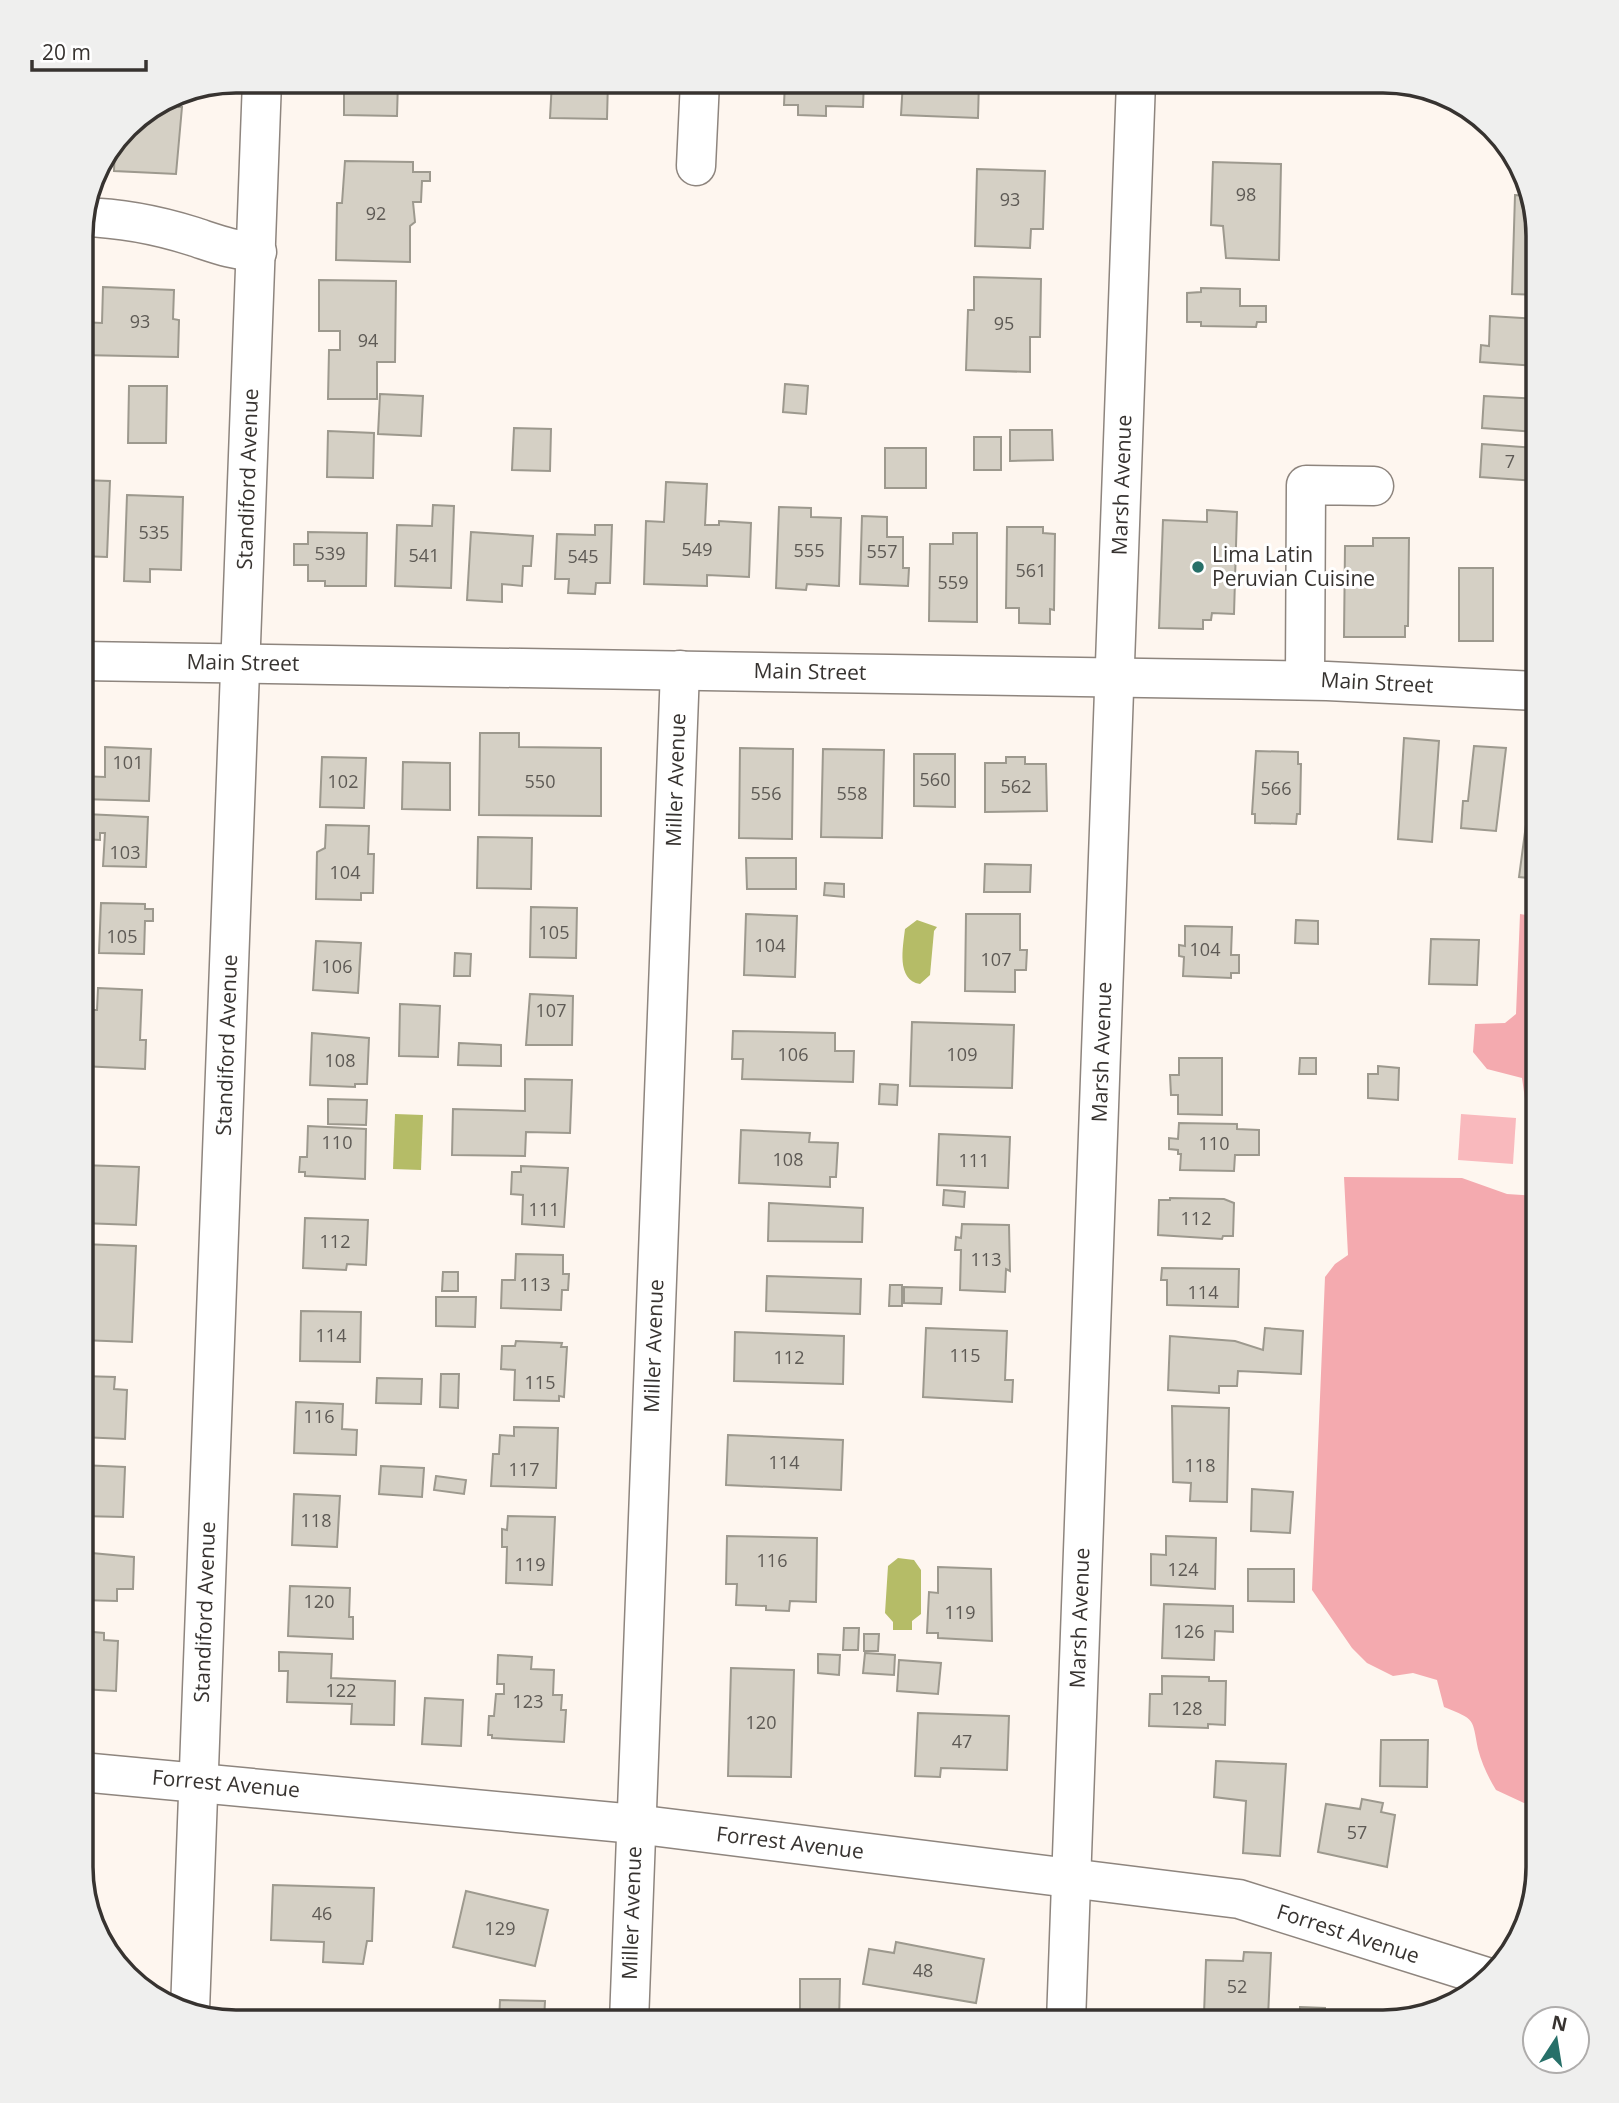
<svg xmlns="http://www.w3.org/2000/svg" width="1619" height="2103" font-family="'Open Sans',sans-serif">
  <rect width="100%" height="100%" fill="#fef6ef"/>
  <!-- green -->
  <polygon fill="#f9b9bd" points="1461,1114 1516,1118 1513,1164 1458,1160"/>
  <!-- forest -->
  <g fill="#f4aaaf">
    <polygon points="1520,914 1538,917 1538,1119 1527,1113 1522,1078 1487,1069 1473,1052 1475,1024 1505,1023 1516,1014"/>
    <path d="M1344 1177 1462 1178 1507 1194 1538 1196V1799L1524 1803 1496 1790C1488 1777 1482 1764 1478 1749 1472 1718 1476 1720 1444 1707L1437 1680 1413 1673 1393 1676 1367 1663 1352 1648 1312 1590 1325 1277 1335 1264 1348 1255Z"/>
  </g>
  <!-- water -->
  <g fill="#b5bc67">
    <path d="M917 920 937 927 934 931 930 975 920 984C896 980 903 947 905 929Z"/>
    <polygon points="395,1114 423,1115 421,1170 393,1169"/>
    <polygon points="898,1558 914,1560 921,1570 921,1614 912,1621 912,1630 893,1630 893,1622 885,1613 888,1566"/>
  </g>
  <!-- building -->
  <g fill="#d5d0c5" stroke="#9d998e" stroke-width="2">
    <polygon points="344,81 398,81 397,116 344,115"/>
    <polygon points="552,81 608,81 607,119 550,118"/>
    <polygon points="785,81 864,81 863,107 826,106 826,116 798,115 798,105 784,105"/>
    <polygon points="903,81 979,81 978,118 901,115"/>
    <polygon points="168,98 179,98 179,107 182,107 176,174 114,171 115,143 133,119"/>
    <polygon points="345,161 413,162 413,172 430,172 430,181 422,181 421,202 413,202 415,222 410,226 410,262 336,260 337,203 342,203"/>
    <polygon points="1213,162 1281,164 1279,260 1226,258 1223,226 1211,225"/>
    <polygon points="977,169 1045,171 1043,229 1031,229 1030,248 975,246"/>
    <polygon points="1515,195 1526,196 1538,236 1538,295 1512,294"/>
    <polygon points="974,277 1041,279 1040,337 1030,337 1030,372 966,370 968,310 974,310"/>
    <polygon points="319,280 396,281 395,362 377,362 377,399 328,399 329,350 340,350 340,331 319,331"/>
    <polygon points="103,287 174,290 173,319 179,320 178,357 81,355 81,322 102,323"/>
    <polygon points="1201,288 1240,289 1240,306 1266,306 1266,322 1257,322 1256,327 1201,326 1201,322 1187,322 1187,293 1201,292"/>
    <polygon points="1490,316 1538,319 1538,366 1480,362 1481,345 1489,346"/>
    <polygon points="785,384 808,386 806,414 783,412"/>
    <polygon points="129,386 167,386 166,443 128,443"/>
    <polygon points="380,394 423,396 421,436 378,434"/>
    <polygon points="1484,396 1538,399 1538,432 1482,428"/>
    <polygon points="514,428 551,429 550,471 512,470"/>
    <polygon points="1010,430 1052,430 1053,460 1010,461"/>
    <polygon points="328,431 374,433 373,478 327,477"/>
    <rect x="974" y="437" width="27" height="33"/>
    <polygon points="1482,444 1538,448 1538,481 1480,477"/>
    <rect x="885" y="448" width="41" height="40"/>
    <polygon points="81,480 110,481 107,557 81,556"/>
    <polygon points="666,482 707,484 705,525 719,525 719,521 751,523 749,577 707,575 707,586 644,584 646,521 664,522"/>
    <polygon points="127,495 183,497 181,570 150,569 150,582 124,581"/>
    <polygon points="433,505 454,506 451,588 395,586 397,525 432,526"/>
    <polygon points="779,507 811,508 811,517 841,518 839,586 807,584 806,590 776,588"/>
    <polygon points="1207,510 1237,512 1234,614 1212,613 1211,620 1203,620 1203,629 1159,628 1163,520 1207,522"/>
    <polygon points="862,516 887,517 887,537 903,537 903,568 909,568 908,586 860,584"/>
    <polygon points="595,525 612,525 610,583 596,583 595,594 568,593 569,579 555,579 557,534 595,535"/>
    <polygon points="1007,527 1043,527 1043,533 1055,534 1054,610 1050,609 1050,624 1019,623 1019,608 1006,608"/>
    <polygon points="308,532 367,533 366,586 325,586 325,581 308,581 308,565 294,565 294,544 308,544"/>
    <polygon points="471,532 533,536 531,566 523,566 522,586 502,584 502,602 467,600"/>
    <polygon points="953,533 977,533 977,622 929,621 930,544 953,544"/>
    <polygon points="1373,538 1409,538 1408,626 1405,626 1405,637 1344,637 1345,546 1373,546"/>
    <rect x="1459" y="568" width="34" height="73"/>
    <polygon points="480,733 519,733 519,747 601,748 601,816 479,815"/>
    <polygon points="1404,738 1439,741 1432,842 1398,839"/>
    <polygon points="1537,742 1538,742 1538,879 1519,877"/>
    <polygon points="1474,746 1506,748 1496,831 1461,828 1463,801 1468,801"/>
    <polygon points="105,747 151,749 149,801 81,799 81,776 105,777"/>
    <polygon points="740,748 793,749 792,839 739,838"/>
    <polygon points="823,749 884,750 882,838 821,837"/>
    <polygon points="1256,751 1298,752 1298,764 1301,764 1300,814 1297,814 1296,824 1255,823 1255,814 1252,814"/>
    <polygon points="914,754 955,754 955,807 914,806"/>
    <polygon points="322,757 366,758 364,808 320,807"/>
    <polygon points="1006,757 1025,757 1025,764 1046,764 1047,811 985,812 985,763 1006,763"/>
    <polygon points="403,762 450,763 450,810 402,809"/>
    <polygon points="85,814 148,817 146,867 103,866 105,833 100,833 100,840 84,839"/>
    <polygon points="326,825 369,826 368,854 374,854 373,893 361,893 361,900 316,899 317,852 325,848"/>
    <polygon points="478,837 532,838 531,889 477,888"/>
    <polygon points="746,858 796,858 796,889 747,889"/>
    <polygon points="985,864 1031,865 1030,892 984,892"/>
    <polygon points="825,883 844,884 844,897 824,895"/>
    <polygon points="101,903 145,904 145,909 153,909 153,921 145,921 144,954 99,953"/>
    <polygon points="531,907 577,908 576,958 530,957"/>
    <polygon points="746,914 797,916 795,977 744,975"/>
    <polygon points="966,914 1020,914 1020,950 1027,950 1026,970 1015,970 1015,992 965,991"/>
    <polygon points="1296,920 1318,921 1318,944 1295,943"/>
    <polygon points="1185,926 1232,927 1231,955 1239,955 1239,973 1231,973 1231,978 1183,976 1184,957 1179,956 1179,945 1185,946"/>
    <polygon points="1431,939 1479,940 1477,985 1429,984"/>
    <polygon points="316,941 361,943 358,993 313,990"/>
    <polygon points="455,953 471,954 470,976 454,976"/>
    <polygon points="98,988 142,990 140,1040 146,1040 145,1069 81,1066 81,1010 97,1010"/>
    <polygon points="530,994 573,996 572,1045 526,1045"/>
    <polygon points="400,1004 440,1006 438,1057 399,1056"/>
    <polygon points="912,1022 1014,1025 1012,1088 910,1086"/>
    <polygon points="733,1031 835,1033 835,1051 854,1051 853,1082 742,1079 743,1059 732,1059"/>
    <polygon points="312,1033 369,1038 367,1084 355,1084 355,1087 310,1085"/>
    <polygon points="459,1043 501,1045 501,1066 458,1065"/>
    <polygon points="1179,1058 1222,1058 1222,1115 1178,1114 1178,1095 1171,1095 1170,1075 1179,1075"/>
    <polygon points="1300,1058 1316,1058 1316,1074 1299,1074"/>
    <polygon points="1378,1066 1399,1068 1398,1100 1368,1098 1368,1074 1378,1074"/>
    <polygon points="525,1079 572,1080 570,1133 526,1132 525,1156 452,1155 453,1109 525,1111"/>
    <polygon points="880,1084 898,1085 897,1105 879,1104"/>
    <polygon points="328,1099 367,1100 366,1125 328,1124"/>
    <polygon points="1179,1123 1237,1124 1237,1129 1259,1130 1259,1155 1235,1155 1234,1171 1180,1170 1181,1154 1178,1154 1178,1150 1169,1149 1169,1138 1178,1139"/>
    <polygon points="308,1126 366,1129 365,1179 305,1176 305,1172 299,1172 300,1157 307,1157"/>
    <polygon points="741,1130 810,1133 809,1142 838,1143 836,1177 830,1177 830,1187 739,1183"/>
    <polygon points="939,1134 1010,1137 1008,1188 937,1185"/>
    <polygon points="81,1165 139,1167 136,1225 81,1223"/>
    <polygon points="521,1166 568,1168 564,1227 522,1224 523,1195 511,1194 512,1172 521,1172"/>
    <polygon points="944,1190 965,1192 964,1207 943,1205"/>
    <polygon points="1170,1198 1224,1199 1234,1203 1233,1236 1223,1236 1222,1239 1158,1235 1159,1200 1170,1200"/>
    <polygon points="769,1203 863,1208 862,1242 768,1241"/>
    <polygon points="305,1218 368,1220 366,1265 347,1264 346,1270 303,1268"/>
    <polygon points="962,1224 1009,1225 1010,1271 1006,1269 1005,1292 960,1290 961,1250 955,1250 956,1237 961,1238"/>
    <polygon points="81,1244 136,1246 132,1342 81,1340"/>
    <polygon points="516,1254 563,1255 563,1274 569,1274 568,1290 562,1290 561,1310 501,1308 502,1280 515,1280"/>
    <polygon points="1162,1268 1239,1269 1238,1307 1167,1305 1167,1280 1161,1280"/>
    <polygon points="443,1272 458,1272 458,1291 442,1291"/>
    <polygon points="767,1276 861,1279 860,1314 766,1311"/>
    <polygon points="890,1285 902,1285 902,1306 889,1306"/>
    <polygon points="904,1287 942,1288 941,1304 904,1303"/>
    <polygon points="436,1297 476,1297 475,1327 436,1326"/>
    <polygon points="301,1311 361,1312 360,1362 300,1361"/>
    <polygon points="926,1328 1007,1331 1005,1380 1013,1380 1012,1402 923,1397"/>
    <polygon points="1265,1328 1303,1331 1301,1374 1238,1371 1237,1386 1219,1386 1219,1393 1168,1390 1170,1336 1235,1341 1263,1350"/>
    <polygon points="735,1332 844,1336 843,1384 734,1381"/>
    <polygon points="516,1341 562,1343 561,1347 567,1347 564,1397 559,1396 559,1401 514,1400 515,1370 501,1369 502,1346 515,1346"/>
    <polygon points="441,1374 459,1374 458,1408 440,1407"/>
    <polygon points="82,1376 115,1377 114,1389 127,1390 125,1439 81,1437"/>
    <polygon points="377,1378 422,1379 421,1404 376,1403"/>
    <polygon points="296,1402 343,1404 342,1429 357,1430 356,1455 294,1453"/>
    <polygon points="1172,1406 1229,1408 1227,1502 1190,1501 1191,1483 1173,1482"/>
    <polygon points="514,1427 558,1428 556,1488 491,1486 493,1454 499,1454 500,1435 514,1436"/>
    <polygon points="728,1435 843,1440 841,1490 726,1485"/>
    <polygon points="81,1465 125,1467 123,1517 81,1516"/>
    <polygon points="381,1466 424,1468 422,1497 379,1494"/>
    <polygon points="436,1476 466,1480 464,1494 434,1490"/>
    <polygon points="1252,1489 1293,1492 1290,1533 1251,1531"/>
    <polygon points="294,1494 340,1496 337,1547 292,1545"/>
    <polygon points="508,1516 555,1517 552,1585 506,1583 507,1547 502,1547 502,1529 507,1530"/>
    <polygon points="727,1536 817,1538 816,1602 790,1601 789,1611 766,1610 766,1606 736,1605 737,1584 726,1584"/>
    <polygon points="1166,1536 1216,1538 1215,1589 1151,1585 1151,1554 1166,1555"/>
    <polygon points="81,1552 134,1557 133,1589 117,1589 117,1601 81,1600"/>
    <polygon points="938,1567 991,1569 992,1641 938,1638 938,1633 927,1633 929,1592 938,1593"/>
    <polygon points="1248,1569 1294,1569 1294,1602 1248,1601"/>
    <polygon points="290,1586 350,1588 349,1617 353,1617 353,1639 288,1636"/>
    <polygon points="1164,1604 1233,1606 1233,1632 1215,1631 1214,1660 1162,1658"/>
    <polygon points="844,1628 859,1628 858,1650 843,1650"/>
    <polygon points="81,1631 104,1633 104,1640 118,1641 116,1691 81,1689"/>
    <polygon points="864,1634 879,1634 878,1651 864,1651"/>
    <polygon points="279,1652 332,1654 331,1678 395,1681 394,1725 351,1724 352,1704 287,1702 288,1671 279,1671"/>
    <polygon points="865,1653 895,1655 894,1675 863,1673"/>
    <polygon points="818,1654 840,1655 839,1675 818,1673"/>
    <polygon points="498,1655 532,1657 531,1669 554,1670 553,1695 562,1695 561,1710 566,1710 564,1742 492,1738 492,1735 488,1735 489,1716 494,1716 496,1694 504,1694 504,1684 497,1684"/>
    <polygon points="899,1660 941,1663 938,1694 897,1691"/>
    <polygon points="731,1668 794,1670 791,1777 728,1776"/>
    <polygon points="1162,1676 1209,1677 1209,1681 1226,1681 1225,1725 1208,1724 1208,1728 1149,1726 1150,1694 1162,1694"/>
    <polygon points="425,1698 463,1700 461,1746 422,1744"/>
    <polygon points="918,1713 1009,1716 1007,1770 941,1768 940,1777 915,1776"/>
    <polygon points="1381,1740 1428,1740 1427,1787 1380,1786"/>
    <polygon points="1216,1761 1286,1764 1280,1856 1243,1853 1246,1801 1214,1797"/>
    <polygon points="1362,1799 1383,1803 1381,1812 1395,1815 1387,1867 1318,1852 1326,1804 1360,1809"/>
    <polygon points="84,1877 93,1877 92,1906"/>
    <polygon points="273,1885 374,1888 372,1941 367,1941 363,1964 323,1962 324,1942 271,1940"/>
    <polygon points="466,1891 548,1910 535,1966 453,1947"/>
    <polygon points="896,1942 984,1959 976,2003 863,1984 869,1949 894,1953"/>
    <polygon points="1244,1952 1271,1953 1268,2017 1246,2015 1246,2022 1225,2022 1226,2014 1204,2014 1206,1960 1243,1961"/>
    <polygon points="800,1979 840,1979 839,2022 800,2021"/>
    <polygon points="500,2000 545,2001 544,2022 499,2022"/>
    <polygon points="1300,2007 1325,2008 1325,2021 1360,2022 1299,2022"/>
    <polygon points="717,2012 778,2013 778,2022 716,2022"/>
  </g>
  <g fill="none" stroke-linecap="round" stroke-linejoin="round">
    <!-- minor casing -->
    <g stroke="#8e857e" stroke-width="41">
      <g id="minor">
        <polyline points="696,166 700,81"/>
        <path d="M83 217C120 218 157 225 192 236 217 244 231 250 257 252"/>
        <polyline points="1305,680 1306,485 1374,486"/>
        <polyline points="81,1772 635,1824 1239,1899 1487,1977"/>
        <polyline points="190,2010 262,81"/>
        <polyline points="629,2022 680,670"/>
        <polyline points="1066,2022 1136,81"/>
      </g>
    </g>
    <!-- major casing -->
    <g stroke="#8e857e" stroke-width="41">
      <polyline id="major" points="81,661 1327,681 1538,691"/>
    </g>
    <!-- minor -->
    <use href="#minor" stroke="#fff" stroke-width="38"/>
    <!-- major -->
    <use href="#major" stroke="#fff" stroke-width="38"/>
  </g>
  <!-- markers -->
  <circle fill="#277069" stroke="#fff" stroke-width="2.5" cx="1198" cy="567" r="7"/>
  <g text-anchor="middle" stroke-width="6" stroke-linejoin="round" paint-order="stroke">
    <!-- number labels -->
    <g font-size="18" fill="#5e5a55">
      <text x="1246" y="201">98</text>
      <text x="1010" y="206">93</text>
      <text x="376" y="220">92</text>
      <text x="140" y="328">93</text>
      <text x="1004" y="330">95</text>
      <text x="368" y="347">94</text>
      <text x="1510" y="468">7</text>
      <text x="154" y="539">535</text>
      <text x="697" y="556">549</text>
      <text x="809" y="557">555</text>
      <text x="882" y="558">557</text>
      <text x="330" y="560">539</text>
      <text x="424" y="562">541</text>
      <text x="583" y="563">545</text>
      <text x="1031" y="577">561</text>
      <text x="953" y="589">559</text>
      <text x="128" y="769">101</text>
      <text x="935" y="786">560</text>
      <text x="343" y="788">102</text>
      <text x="540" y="788">550</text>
      <text x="1016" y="793">562</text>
      <text x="1276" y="795">566</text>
      <text x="766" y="800">556</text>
      <text x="852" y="800">558</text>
      <text x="125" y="859">103</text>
      <text x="345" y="879">104</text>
      <text x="554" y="939">105</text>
      <text x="122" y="943">105</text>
      <text x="770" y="952">104</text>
      <text x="1205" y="956">104</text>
      <text x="996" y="966">107</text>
      <text x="337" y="973">106</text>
      <text x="551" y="1017">107</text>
      <text x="793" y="1061">106</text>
      <text x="962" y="1061">109</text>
      <text x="340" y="1067">108</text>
      <text x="337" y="1149">110</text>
      <text x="1214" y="1150">110</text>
      <text x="788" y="1166">108</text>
      <text x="974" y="1167">111</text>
      <text x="544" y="1216">111</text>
      <text x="1196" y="1225">112</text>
      <text x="335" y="1248">112</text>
      <text x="986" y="1266">113</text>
      <text x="535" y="1291">113</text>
      <text x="1203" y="1299">114</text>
      <text x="331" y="1342">114</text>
      <text x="965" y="1362">115</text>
      <text x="789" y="1364">112</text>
      <text x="540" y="1389">115</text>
      <text x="319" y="1423">116</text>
      <text x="784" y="1469">114</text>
      <text x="1200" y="1472">118</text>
      <text x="524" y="1476">117</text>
      <text x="316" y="1527">118</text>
      <text x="772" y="1567">116</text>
      <text x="530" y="1571">119</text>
      <text x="1183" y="1576">124</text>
      <text x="319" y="1608">120</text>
      <text x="960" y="1619">119</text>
      <text x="1189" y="1638">126</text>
      <text x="341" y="1697">122</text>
      <text x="528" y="1708">123</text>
      <text x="1187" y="1715">128</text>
      <text x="761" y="1729">120</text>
      <text x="962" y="1748">47</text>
      <text x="1357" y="1839">57</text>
      <text x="322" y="1920">46</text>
      <text x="500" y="1935">129</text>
      <text x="923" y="1977">48</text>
      <text x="1237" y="1993">52</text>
    </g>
    <!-- street labels -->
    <g font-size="21" fill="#373330" stroke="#fff">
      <text transform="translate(248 479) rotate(-88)" y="7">Standiford Avenue</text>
      <text transform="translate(1122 485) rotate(-88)" y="7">Marsh Avenue</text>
      <text transform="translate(243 663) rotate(1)" y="7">Main Street</text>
      <text transform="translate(810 672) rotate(1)" y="7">Main Street</text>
      <text transform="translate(1377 683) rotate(3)" y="7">Main Street</text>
      <text transform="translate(676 780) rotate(-88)" y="7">Miller Avenue</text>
      <text transform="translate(227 1045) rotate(-88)" y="7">Standiford Avenue</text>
      <text transform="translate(1102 1052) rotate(-88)" y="7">Marsh Avenue</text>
      <text transform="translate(654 1346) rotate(-88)" y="7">Miller Avenue</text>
      <text transform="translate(205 1612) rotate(-88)" y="7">Standiford Avenue</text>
      <text transform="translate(1080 1618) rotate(-88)" y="7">Marsh Avenue</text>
      <text transform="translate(226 1784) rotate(5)" y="7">Forrest Avenue</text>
      <text transform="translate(790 1843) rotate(7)" y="7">Forrest Avenue</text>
      <text transform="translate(632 1913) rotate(-88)" y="7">Miller Avenue</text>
      <text transform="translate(1348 1934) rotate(18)" y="7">Forrest Avenue</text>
    </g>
    <!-- poi labels -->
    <g font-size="21" fill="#373330" stroke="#fff" text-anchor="start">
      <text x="1212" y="562">Lima Latin<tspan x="1212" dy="24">Peruvian Cuisine</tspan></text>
    </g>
  </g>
  <!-- crop -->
  <path d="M0 0H1619V2103H0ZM236 93H1383A143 143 0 0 1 1526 236V1867A143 143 0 0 1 1383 2010H236A143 143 0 0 1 93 1867V236A143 143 0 0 1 236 93Z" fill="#efefee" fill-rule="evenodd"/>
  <path fill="none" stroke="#373330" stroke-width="3.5" d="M236 93H1383A143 143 0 0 1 1526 236V1867A143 143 0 0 1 1383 2010H236A143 143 0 0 1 93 1867V236A143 143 0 0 1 236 93Z"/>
  <!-- north arrow -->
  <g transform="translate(1556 2040) rotate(12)"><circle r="33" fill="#ffffff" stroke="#afadac" stroke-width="2"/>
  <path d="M0-5L12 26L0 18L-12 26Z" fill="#277069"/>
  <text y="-10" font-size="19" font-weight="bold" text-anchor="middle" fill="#373330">N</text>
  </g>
  <!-- scale -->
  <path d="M32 60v10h114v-10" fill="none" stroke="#373330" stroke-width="3.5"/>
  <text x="42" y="60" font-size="21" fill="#373330" stroke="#ffffff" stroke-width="5" paint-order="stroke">20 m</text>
</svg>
